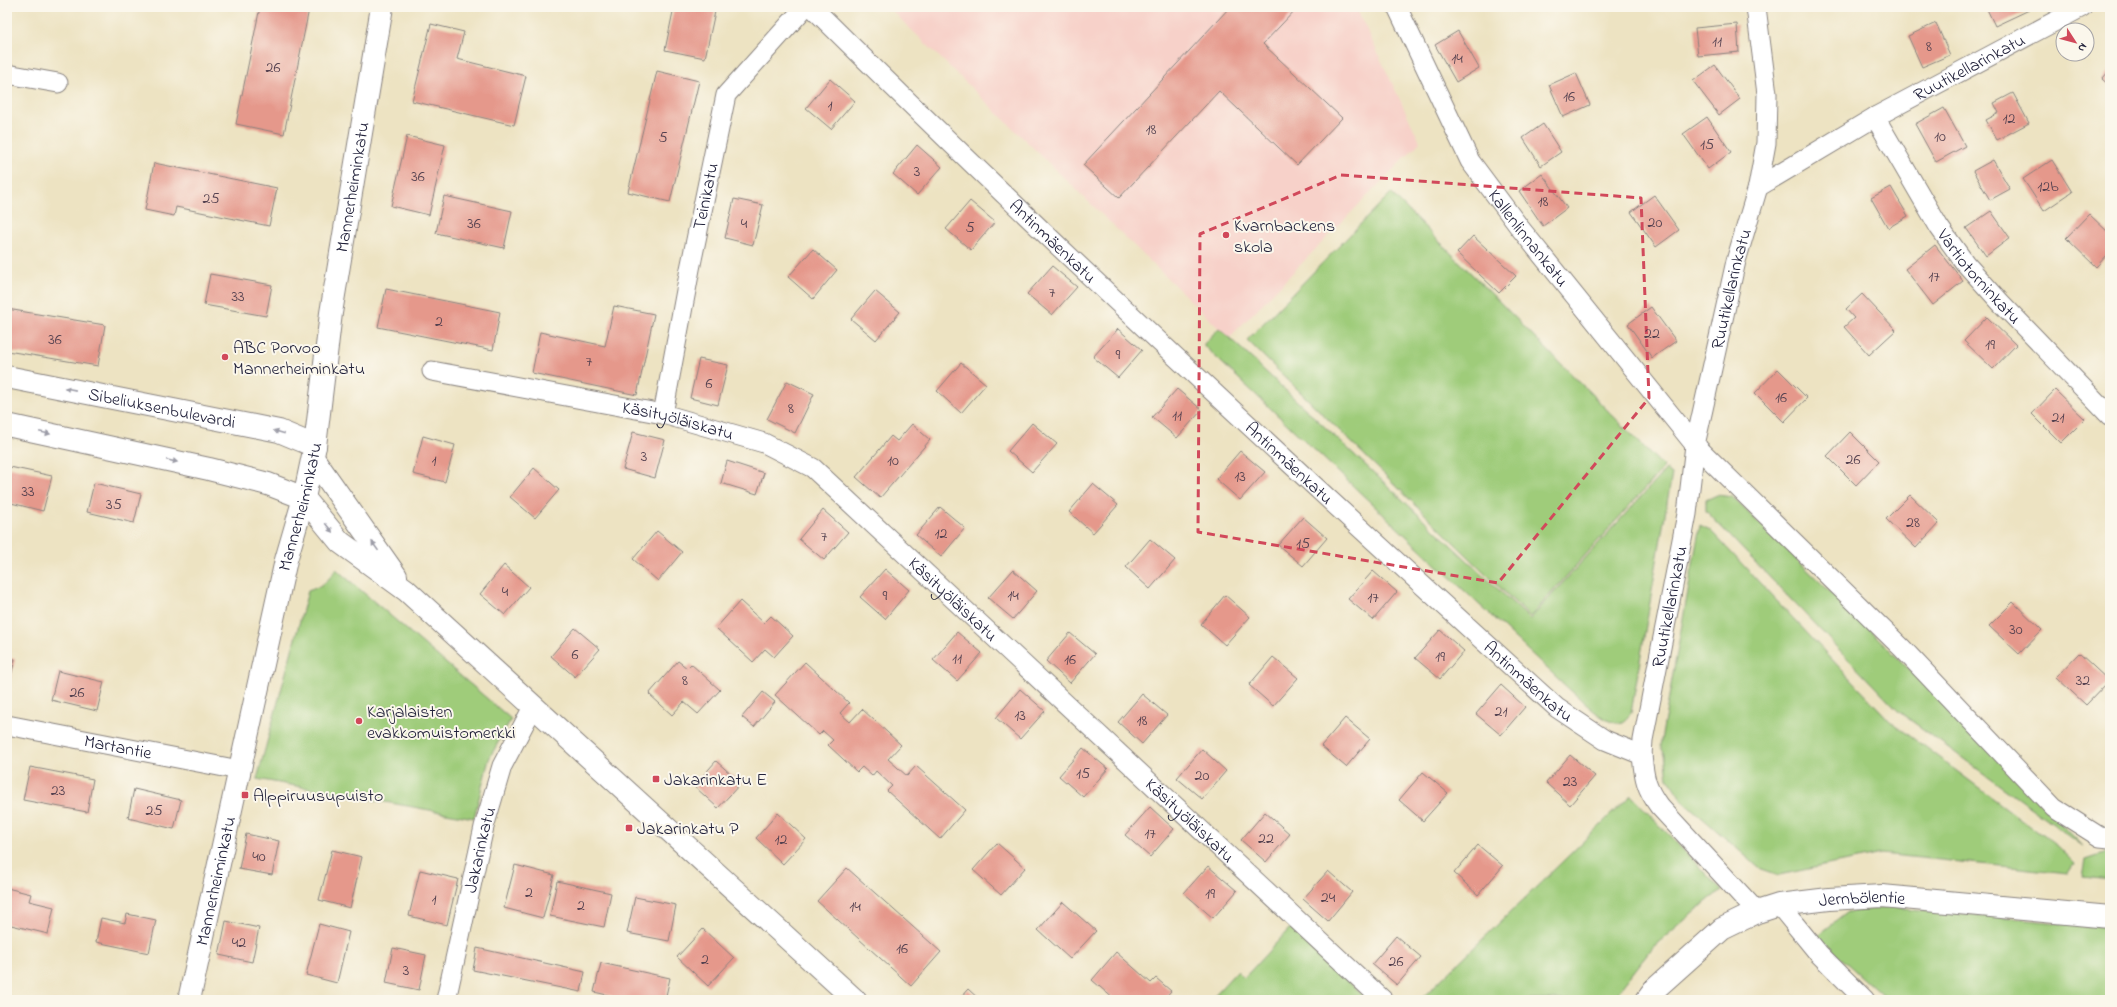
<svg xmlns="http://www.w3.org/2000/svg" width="2117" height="1007" font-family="'Indie Flower',sans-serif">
  <rect width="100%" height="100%" fill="#fbf7ec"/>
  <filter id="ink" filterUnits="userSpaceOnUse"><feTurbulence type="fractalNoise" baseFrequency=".025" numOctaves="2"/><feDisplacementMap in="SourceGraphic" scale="8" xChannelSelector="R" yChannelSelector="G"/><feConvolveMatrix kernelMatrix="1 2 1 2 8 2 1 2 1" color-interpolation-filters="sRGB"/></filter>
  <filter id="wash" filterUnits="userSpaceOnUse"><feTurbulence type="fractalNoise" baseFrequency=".012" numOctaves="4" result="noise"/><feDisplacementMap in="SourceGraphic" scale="16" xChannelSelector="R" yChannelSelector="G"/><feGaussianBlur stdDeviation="0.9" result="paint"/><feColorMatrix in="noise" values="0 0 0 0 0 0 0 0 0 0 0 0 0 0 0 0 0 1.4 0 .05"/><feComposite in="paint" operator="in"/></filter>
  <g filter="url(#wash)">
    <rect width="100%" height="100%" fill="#ede3c2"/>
    <!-- built -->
    <polygon fill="#f7d1c9" points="888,7 1356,7 1420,142 1229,338"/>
    <!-- green -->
    <g fill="#9fcc7a" stroke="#60775a">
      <polygon points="1391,193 1664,467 1530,617 1247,340"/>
      <path d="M1219 328 1530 619 1666 469 1672 474 1631 713C1628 717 1624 722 1619 723 1605 725 1580 698 1569 689L1203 345Z"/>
      <polygon points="1717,495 1732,497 1878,638 2083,846 1898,711 1706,511 1706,500"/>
      <polygon points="1700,525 1710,530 1890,721 2058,847 2075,864 2069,873 1881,854 1779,875 1759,868 1682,800 1668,778 1665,754 1660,746"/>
      <path d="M336 569 511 719 489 759 474 818 257 779 308 591C322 586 329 581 336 569Z"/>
      <polygon points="1631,795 1722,891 1712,897 1653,947 1612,1000 1420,1000"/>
      <polygon points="2110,851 2110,880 2083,877 2086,859"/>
      <polygon points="1892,907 2110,928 2110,1000 1887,1000 1817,936 1848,912"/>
      <polygon points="1290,928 1368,1000 1210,1000 1237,971 1244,978"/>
    </g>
    <g id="blocks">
      <!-- building -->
      <g fill="#e5988b">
        <polygon points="260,7 309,9 284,134 236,124"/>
        <polygon points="674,7 716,7 705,58 665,50"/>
        <polygon points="1230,7 1298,7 1263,44 1342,118 1297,165 1219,91 1119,198 1083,165"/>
        <polygon points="1986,7 2028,7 2029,10 1995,26"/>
        <polygon points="1936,23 1950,55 1922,67 1908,36"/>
        <polygon points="431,24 464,32 457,59 526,76 514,125 412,101"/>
        <polygon points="1737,24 1739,52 1698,56 1695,28"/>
        <polygon points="1458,31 1479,68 1456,82 1435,45"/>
        <polygon points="1715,65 1740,99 1719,115 1693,81"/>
        <polygon points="2110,70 2110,86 2102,79"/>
        <polygon points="657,71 699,81 670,202 628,192"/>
        <polygon points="1576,73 1590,105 1563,117 1549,85"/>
        <polygon points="830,79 855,101 831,129 806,108"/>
        <polygon points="2013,93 2029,123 1997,140 1986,120 1999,113 1994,103"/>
        <polygon points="1944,108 1965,146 1936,162 1915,124"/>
        <polygon points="1707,117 1731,152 1708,169 1683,134"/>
        <polygon points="1543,124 1561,152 1541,166 1523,138"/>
        <polygon points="407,136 445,145 429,215 391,206"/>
        <polygon points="917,145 942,167 917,195 893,174"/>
        <polygon points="1993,160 2010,189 1990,200 1973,171"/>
        <polygon points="2052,160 2072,192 2044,211 2023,179"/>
        <polygon points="154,163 277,188 269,226 176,207 174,216 145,210"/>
        <polygon points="1542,174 1567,208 1543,226 1519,191"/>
        <polygon points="1891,187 1908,216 1888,228 1871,198"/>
        <polygon points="1654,195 1679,230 1656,247 1631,212"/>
        <polygon points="444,196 512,211 504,248 436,233"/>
        <polygon points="734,199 763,205 753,245 725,238"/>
        <polygon points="970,201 995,222 971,250 946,229"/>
        <polygon points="1991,211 2010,238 1986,256 1966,228"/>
        <polygon points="2089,214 2110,234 2110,252 2096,267 2066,238"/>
        <polygon points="1473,236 1516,276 1499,293 1457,253"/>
        <polygon points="1935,245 1963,281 1933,305 1905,269"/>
        <polygon points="813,249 837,270 813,299 788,277"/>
        <polygon points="1052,266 1077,287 1052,315 1027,294"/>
        <polygon points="210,274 272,285 266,316 204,305"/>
        <polygon points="386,289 500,312 493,350 378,327"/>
        <polygon points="875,291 900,312 876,340 851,319"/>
        <polygon points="1862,294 1896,330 1869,355 1844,327 1854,318 1846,309"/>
        <polygon points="614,306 654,314 637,395 532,373 540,332 605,346"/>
        <polygon points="1651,307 1676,341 1652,358 1628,324"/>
        <polygon points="7,309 105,325 98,366 7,351"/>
        <polygon points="1987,317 2016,345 1993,369 1964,341"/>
        <polygon points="1118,329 1142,350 1118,378 1093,357"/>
        <polygon points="699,359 728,365 718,405 690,398"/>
        <polygon points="961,363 986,384 961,413 937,391"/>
        <polygon points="1778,369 1807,398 1784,422 1755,393"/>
        <polygon points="787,381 814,394 795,433 767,419"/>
        <polygon points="1177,389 1202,410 1177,438 1152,417"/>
        <polygon points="2055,390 2085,419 2061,443 2032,414"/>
        <polygon points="1032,423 1057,444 1032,472 1008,451"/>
        <polygon points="912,424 930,440 880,498 856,477 891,436 897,441"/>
        <polygon points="633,432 665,440 655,478 623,469"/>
        <polygon points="1850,432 1879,461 1856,485 1827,456"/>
        <polygon points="423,436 455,445 445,482 413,474"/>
        <polygon points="1240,451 1265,472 1240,500 1216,479"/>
        <polygon points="727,461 764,473 757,494 721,483"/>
        <polygon points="10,467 52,476 43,511 7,502 7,478"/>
        <polygon points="534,468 559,490 535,518 510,497"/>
        <polygon points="94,483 141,494 134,523 87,512"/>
        <polygon points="1093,484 1118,505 1093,533 1069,512"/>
        <polygon points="1910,495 1939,523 1916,548 1886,519"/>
        <polygon points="940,507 965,528 941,557 916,535"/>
        <polygon points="823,510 848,532 824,560 799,539"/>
        <polygon points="1303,517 1327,538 1303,566 1278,545"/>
        <polygon points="657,531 682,552 658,581 633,559"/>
        <polygon points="1150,539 1175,560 1150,589 1126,567"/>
        <polygon points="504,565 529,587 505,615 480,594"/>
        <polygon points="885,569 909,590 885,619 860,597"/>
        <polygon points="1013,570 1037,591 1013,619 988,598"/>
        <polygon points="1373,571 1397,592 1373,620 1348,599"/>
        <polygon points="1225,595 1250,617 1225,645 1201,624"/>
        <polygon points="740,601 764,623 771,616 793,636 774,657 765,649 753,662 716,628"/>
        <polygon points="2013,602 2042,630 2019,654 1989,626"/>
        <polygon points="575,628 600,649 575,677 551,656"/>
        <polygon points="1440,630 1464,651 1440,679 1415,658"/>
        <polygon points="957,632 982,653 957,681 933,660"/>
        <polygon points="1070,633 1095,654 1070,683 1046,661"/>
        <polygon points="2079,653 2109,681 2086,705 2056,677"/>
        <polygon points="1273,657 1298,678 1273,706 1249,685"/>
        <polygon points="7,658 15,659 8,689 7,689"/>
        <polygon points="678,661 687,668 691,664 720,690 698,714 684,702 672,715 649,694"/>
        <polygon points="805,662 849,703 840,713 850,722 862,709 901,745 888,759 907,776 916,766 965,810 940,839 887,791 892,786 876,771 872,776 862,767 857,772 828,745 833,740 823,731 819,735 775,695"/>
        <polygon points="58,671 104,682 97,711 51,700"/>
        <polygon points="1501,685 1525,707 1501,735 1476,714"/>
        <polygon points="1020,689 1045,711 1020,739 996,718"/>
        <polygon points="763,692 775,702 754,727 742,717"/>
        <polygon points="1142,694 1167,715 1142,744 1118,722"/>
        <polygon points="1345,718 1370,739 1346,767 1321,746"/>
        <polygon points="1083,748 1108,769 1083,797 1059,776"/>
        <polygon points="1202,749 1226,771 1202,799 1177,778"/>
        <polygon points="1570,755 1595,776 1570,805 1546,783"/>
        <polygon points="716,761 741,783 718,808 694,786"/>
        <polygon points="30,767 93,779 87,812 23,800"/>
        <polygon points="1423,772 1448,793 1423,821 1399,800"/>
        <polygon points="134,789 181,800 174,829 128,818"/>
        <polygon points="1150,807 1174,829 1150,857 1125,835"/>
        <polygon points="1265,812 1290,834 1266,862 1241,840"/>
        <polygon points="778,813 806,839 783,864 756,838"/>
        <polygon points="246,834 279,841 272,875 239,869"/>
        <polygon points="997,843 1025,868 1001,895 973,870"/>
        <polygon points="1478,845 1503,866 1478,895 1454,873"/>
        <polygon points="332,850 362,857 350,908 319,900"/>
        <polygon points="515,865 554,875 543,918 504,908"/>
        <polygon points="1208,866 1237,891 1213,918 1184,893"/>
        <polygon points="847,868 941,952 911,986 817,901"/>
        <polygon points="420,870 458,879 447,925 409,916"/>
        <polygon points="1328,871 1352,892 1328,921 1303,899"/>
        <polygon points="557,881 611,893 604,927 550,916"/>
        <polygon points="7,888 31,894 29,901 54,907 48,934 7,924"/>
        <polygon points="635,897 676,905 669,941 627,933"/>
        <polygon points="1063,902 1096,931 1070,959 1038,930"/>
        <polygon points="127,914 156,920 149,953 96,942 101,918 125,923"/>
        <polygon points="226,921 259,928 252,962 219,955"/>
        <polygon points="319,924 349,932 337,983 306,975"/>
        <polygon points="703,929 734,958 708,986 677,957"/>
        <polygon points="1396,936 1421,957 1397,985 1372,964"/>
        <polygon points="393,948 426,955 419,990 386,983"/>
        <polygon points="477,948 585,972 581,992 473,970"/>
        <polygon points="1116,952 1151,983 1156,978 1171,991 1163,1000 1115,1000 1092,980"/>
        <polygon points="601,963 670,978 665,1000 629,1000 594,992"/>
        <polygon points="968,989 980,1000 958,1000"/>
      </g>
    </g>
  </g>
  <g filter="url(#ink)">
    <use href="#blocks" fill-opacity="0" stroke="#88827e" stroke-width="1"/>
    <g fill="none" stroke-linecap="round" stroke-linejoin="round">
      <!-- street casing -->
      <g stroke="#88827e" stroke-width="21">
        <g id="street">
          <path id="s1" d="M812 7C1054 247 1305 479 1557 708L1605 740 1642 755C1644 778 1646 788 1659 806L1757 912"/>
          <path id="s2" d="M1397 7 1470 161 1520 228 1695 445 1902 648 2054 808 2100 837 2110 838"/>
          <polyline points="7,74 58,83"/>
          <path id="s3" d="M1875 117 1939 227 1965 263 2001 303 2110 416"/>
          <path id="s4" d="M1758 187 1875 117 2082 7"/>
          <path id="s5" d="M432 371 663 414 764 443 813 468 1383 1000"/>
          <path id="s6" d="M663 414 690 269 726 95 805 7"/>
          <path id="s7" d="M7 725 229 768"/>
          <path id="s8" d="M1642 755 1643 740 1687 514 1695 445 1736 261 1758 187 1766 143 1767 94 1756 7"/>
          <polyline points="1779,905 1819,954 1865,1000"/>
          <path id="s9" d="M446 1000 484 827 502 766 533 707"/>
        </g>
      </g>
      <!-- secondary casing -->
      <g stroke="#88827e" stroke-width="24">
        <g id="secondary">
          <path id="s10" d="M7 377 279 431 315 446"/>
          <polyline points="7,425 209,469 268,484 304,498"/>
          <polyline points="313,458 396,576"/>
          <polyline points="304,498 340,542 406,590 855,1000"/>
          <path id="s11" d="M189 1000 286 560 304 498 315 446 331 313 382 7"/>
          <path id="s12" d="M1647 1000 1656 988 1722 929 1757 912 1779 905 1829 899 1882 896 2110 917"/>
        </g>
      </g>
      <!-- street -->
      <use href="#street" stroke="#fff" stroke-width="19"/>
      <!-- secondary -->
      <use href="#secondary" stroke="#fff" stroke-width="22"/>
    </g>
    <!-- one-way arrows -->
    <defs><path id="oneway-solid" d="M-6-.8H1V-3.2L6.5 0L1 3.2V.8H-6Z"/></defs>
    <g fill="#9c9ca7">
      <use href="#oneway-solid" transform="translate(70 389) rotate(-169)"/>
      <use href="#oneway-solid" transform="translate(279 432) rotate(-163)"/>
      <use href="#oneway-solid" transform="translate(45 433) rotate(12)"/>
      <use href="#oneway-solid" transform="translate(172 461) rotate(12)"/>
      <use href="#oneway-solid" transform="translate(329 528) rotate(51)"/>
      <use href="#oneway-solid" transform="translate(375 546) rotate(-125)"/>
    </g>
  </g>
  <!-- marked area -->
  <path fill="none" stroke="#d1495b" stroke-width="3" stroke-dasharray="8 5" stroke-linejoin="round" d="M1341 175 1641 198 1649 398 1498 583 1198 532 1200 234Z"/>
  <!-- markers -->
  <g fill="#d1495b" stroke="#fbf7ec" stroke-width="1.5">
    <circle cx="1226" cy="235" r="4"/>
    <circle cx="225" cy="357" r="4"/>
    <circle cx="359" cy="721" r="4"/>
    <rect x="652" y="775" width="8" height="8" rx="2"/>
    <rect x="241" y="791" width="8" height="8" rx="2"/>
    <rect x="625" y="824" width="8" height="8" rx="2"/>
  </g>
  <g text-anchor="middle" stroke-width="4" stroke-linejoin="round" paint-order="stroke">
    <!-- number labels -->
    <g font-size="16" fill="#53404f">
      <text x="1717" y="46">11</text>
      <text x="1929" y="51">8</text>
      <text x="1457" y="63">14</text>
      <text x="273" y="72">26</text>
      <text x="1569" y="101">16</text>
      <text x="830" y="110">1</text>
      <text x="2009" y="123">12</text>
      <text x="1151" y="134">18</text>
      <text x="1940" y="141">10</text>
      <text x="663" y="142">5</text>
      <text x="1707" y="149">15</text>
      <text x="917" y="176">3</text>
      <text x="418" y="181">36</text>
      <text x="2048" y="191">12b</text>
      <text x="211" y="203">25</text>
      <text x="1543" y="206">18</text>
      <text x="1655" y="227">20</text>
      <text x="474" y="228">36</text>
      <text x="744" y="228">4</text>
      <text x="970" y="232">5</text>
      <text x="1934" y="281">17</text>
      <text x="1052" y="297">7</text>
      <text x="238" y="301">33</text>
      <text x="439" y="326">2</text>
      <text x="1652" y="338">22</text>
      <text x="55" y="344">36</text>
      <text x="1990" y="349">19</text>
      <text x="1118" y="359">9</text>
      <text x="589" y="366">7</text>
      <text x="709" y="388">6</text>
      <text x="1781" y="402">16</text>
      <text x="791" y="413">8</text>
      <text x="1177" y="420">11</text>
      <text x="2058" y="422">21</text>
      <text x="644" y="461">3</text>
      <text x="1853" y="464">26</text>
      <text x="434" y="465">1</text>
      <text x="893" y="465">10</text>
      <text x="1240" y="481">13</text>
      <text x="28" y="496">33</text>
      <text x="114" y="509">35</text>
      <text x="1913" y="527">28</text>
      <text x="941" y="538">12</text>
      <text x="824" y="541">7</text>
      <text x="1303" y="548">15</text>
      <text x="505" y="596">4</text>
      <text x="885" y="600">9</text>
      <text x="1013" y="600">14</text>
      <text x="1373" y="602">17</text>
      <text x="2016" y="634">30</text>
      <text x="575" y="659">6</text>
      <text x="1440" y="661">19</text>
      <text x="957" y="663">11</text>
      <text x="1070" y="664">16</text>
      <text x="685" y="685">8</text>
      <text x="2083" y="685">32</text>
      <text x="77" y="697">26</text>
      <text x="1501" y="716">21</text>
      <text x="1020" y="720">13</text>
      <text x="1142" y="725">18</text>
      <text x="1083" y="778">15</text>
      <text x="1202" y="780">20</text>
      <text x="1570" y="786">23</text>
      <text x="58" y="795">23</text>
      <text x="154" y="815">25</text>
      <text x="1150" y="838">17</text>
      <text x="1266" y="843">22</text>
      <text x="781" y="844">12</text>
      <text x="259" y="861">40</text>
      <text x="529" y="897">2</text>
      <text x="1210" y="898">19</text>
      <text x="1328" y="902">24</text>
      <text x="434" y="904">1</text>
      <text x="581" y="910">2</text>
      <text x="855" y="911">14</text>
      <text x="239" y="947">42</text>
      <text x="902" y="953">16</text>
      <text x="705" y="964">2</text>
      <text x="1396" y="966">26</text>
      <text x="406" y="975">3</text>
    </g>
    <!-- street labels -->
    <g font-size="18" fill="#22223b" stroke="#fbf7ec">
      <text dy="6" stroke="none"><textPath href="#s4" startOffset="243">Ruutikellarinkatu</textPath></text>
      <text dy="6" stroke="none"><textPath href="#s11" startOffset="830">Mannerheiminkatu</textPath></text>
      <text dy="6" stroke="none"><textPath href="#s6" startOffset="222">Teinikatu</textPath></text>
      <text dy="6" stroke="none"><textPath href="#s2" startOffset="267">Kallenlinnankatu</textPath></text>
      <text dy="6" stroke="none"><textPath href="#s1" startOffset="336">Antinmäenkatu</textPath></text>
      <text dy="6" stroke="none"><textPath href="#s3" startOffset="191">Vartiotorninkatu</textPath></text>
      <text dy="6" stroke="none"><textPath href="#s8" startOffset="475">Ruutikellarinkatu</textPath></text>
      <text dy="6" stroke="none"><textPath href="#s10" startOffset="158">Sibeliuksenbulevardi</textPath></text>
      <text dy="6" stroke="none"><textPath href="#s5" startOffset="251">Käsityöläiskatu</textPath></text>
      <text dy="6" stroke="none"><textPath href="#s1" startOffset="660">Antinmäenkatu</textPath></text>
      <text dy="6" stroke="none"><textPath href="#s11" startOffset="506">Mannerheiminkatu</textPath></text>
      <text dy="6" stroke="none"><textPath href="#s5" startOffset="587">Käsityöläiskatu</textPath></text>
      <text dy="6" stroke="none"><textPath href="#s8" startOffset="151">Ruutikellarinkatu</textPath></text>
      <text dy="6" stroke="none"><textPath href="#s1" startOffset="984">Antinmäenkatu</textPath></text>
      <text dy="6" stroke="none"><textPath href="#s7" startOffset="113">Martantie</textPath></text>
      <text dy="6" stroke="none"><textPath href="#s5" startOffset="911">Käsityöläiskatu</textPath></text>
      <text dy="6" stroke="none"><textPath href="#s9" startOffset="154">Jakarinkatu</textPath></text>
      <text dy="6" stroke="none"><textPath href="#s11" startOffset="122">Mannerheiminkatu</textPath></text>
      <text dy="6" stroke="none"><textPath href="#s12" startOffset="249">Jernbölentie</textPath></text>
    </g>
    <!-- poi labels -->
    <g font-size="18" fill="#22223b" stroke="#fbf7ec" text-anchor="start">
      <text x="1234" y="231">Kvarnbackens<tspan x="1234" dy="21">skola</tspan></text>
      <text x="233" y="353">ABC Porvoo<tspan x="233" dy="21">Mannerheiminkatu</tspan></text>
      <text x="367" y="717">Karjalaisten<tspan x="367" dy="21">evakkomuistomerkki</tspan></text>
      <text x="664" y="785">Jakarinkatu E</text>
      <text x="253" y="801">Alppiruusupuisto</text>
      <text x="637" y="834">Jakarinkatu P</text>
    </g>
  </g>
  <!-- margin -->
  <rect width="2117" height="1007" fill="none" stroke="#fbf7ec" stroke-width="24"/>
  <!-- north arrow -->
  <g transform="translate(2075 42) rotate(126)"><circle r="19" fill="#fbf7ec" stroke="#a4a2a5"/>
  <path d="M0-3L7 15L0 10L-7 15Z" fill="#d1495b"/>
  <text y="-6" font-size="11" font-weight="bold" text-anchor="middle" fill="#22223b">N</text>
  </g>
</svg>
